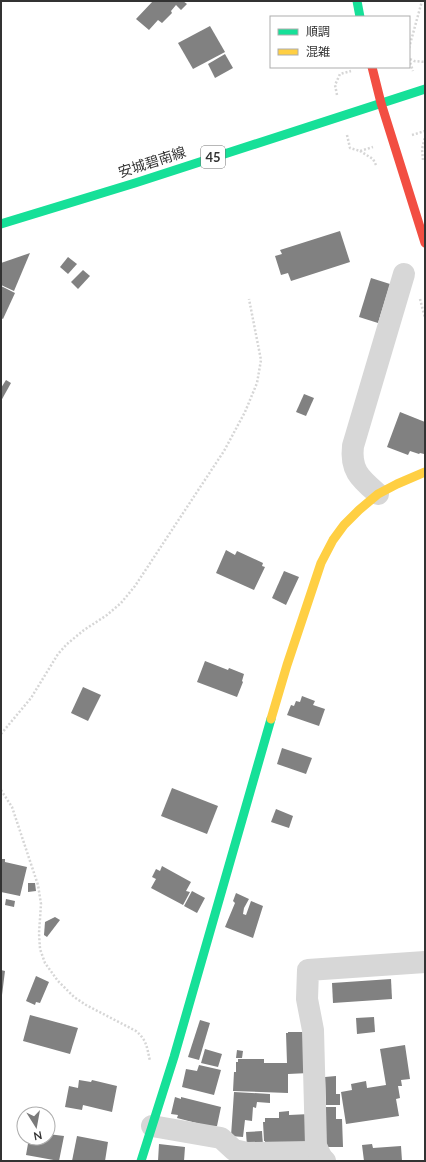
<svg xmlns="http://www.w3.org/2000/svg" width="426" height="1162" font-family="Lato,'Noto Sans JP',sans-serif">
  <rect width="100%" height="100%" fill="#fff"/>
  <!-- building -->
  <g fill="#818181">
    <polygon points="153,1 183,1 187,4 181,10 176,5 171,11 172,13 162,23 158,20 149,30 136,19"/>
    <polygon points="210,26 225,52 193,69 178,43"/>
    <polygon points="225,54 233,68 215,78 208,64"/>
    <polygon points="340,231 350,262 291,281 288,273 281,275 275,256 282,254 280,250"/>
    <polygon points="30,253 14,291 1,285 1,263"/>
    <polygon points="68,257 77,264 68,274 60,267"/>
    <polygon points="83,270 90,276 78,289 71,282"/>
    <polygon points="371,278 390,284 378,323 359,317"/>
    <polygon points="1,286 15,293 3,319 1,318"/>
    <polygon points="6,380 11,383 1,401 1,388"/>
    <polygon points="304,394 314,398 306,416 296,412"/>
    <polygon points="400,412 425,422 425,451 424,454 420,453 419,454 410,451 408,455 387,447"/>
    <polygon points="226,550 235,555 237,551 263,563 262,566 265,567 254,590 216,573"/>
    <polygon points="284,571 299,577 286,605 272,598"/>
    <polygon points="205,661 228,670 229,668 244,674 242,681 243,682 237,697 197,682"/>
    <polygon points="83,687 101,695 88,721 71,713"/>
    <polygon points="302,696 315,701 313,705 325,709 319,726 287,715 291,705 294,706 296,701 300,702"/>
    <polygon points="282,748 312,758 306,774 277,764"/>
    <polygon points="172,788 218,806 207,834 161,816"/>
    <polygon points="276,809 293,816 289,828 271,822"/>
    <polygon points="1,859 5,859 5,862 27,867 20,896 1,892"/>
    <polygon points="162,866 191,882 186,891 190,892 183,905 151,888 156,879 152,877 156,869 160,871"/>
    <polygon points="28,883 35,883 36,891 28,892"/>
    <polygon points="192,891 205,898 197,913 184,906"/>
    <polygon points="236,893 249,899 244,908 243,914 246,915 251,901 263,906 253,938 225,927 235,903 233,901"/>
    <polygon points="6,899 15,901 14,907 5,905"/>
    <polygon points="55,917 60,920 47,937 44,935 45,922"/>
    <polygon points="1,970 5,971 2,995 1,995"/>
    <polygon points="36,976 49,982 40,1003 36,1002 35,1005 26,1001"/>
    <polygon points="391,979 392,999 333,1003 332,983"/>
    <polygon points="30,1015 78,1028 70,1054 23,1041"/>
    <polygon points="374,1017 375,1032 357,1034 356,1018"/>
    <polygon points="200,1020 210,1023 199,1060 188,1057"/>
    <polygon points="288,1032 307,1032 309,1073 288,1074 288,1093 233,1091 234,1072 236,1072 236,1062 238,1062 238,1059 264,1059 264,1063 287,1063 286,1033 288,1033"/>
    <polygon points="405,1045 410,1079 401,1080 402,1086 398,1086 400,1098 396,1099 399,1116 346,1124 341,1092 352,1090 351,1084 366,1081 367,1088 386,1085 380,1049"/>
    <polygon points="205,1049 222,1054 218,1067 201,1063"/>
    <polygon points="237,1050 243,1051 242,1058 236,1058"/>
    <polygon points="199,1065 221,1070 214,1095 182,1087 186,1069 197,1071"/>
    <polygon points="336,1076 336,1094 340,1094 340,1105 326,1105 325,1077"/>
    <polygon points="79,1080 91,1082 92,1080 117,1086 112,1112 83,1105 82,1110 65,1107 69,1086 78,1088"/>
    <polygon points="234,1092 270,1094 270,1103 257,1102 256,1108 253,1107 252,1121 245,1120 243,1137 231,1136"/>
    <polygon points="175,1097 181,1099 181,1097 221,1107 217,1126 212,1127 177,1118 178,1115 171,1114"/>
    <polygon points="324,1107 336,1107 336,1119 342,1119 343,1147 326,1147"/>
    <polygon points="289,1111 289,1115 310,1114 311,1145 265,1146 265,1141 264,1141 263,1122 265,1122 265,1118 279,1118 279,1112"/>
    <polygon points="262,1131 263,1146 247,1147 246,1132"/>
    <polygon points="48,1134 64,1136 59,1161 26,1155 29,1138 48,1138"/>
    <polygon points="77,1136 108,1142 105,1161 72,1161"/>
    <polygon points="159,1144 185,1147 184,1161 160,1160 160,1161 158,1161"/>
    <polygon points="372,1144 373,1148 401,1146 402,1161 364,1161 362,1145"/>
  </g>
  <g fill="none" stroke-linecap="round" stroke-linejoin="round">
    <!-- path -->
    <g stroke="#d6d6d6" stroke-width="2.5" stroke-dasharray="2 2" stroke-linecap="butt">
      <polyline points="409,48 422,1"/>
      <polyline points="409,59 413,71"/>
      <polyline points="410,59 414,61 425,62"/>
      <polyline points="337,95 335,85 340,74 351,71"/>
      <polyline points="347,135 350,148 360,151 373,147"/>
      <polyline points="412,135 425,131"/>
      <polyline points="360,151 373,159 376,165"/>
      <polyline points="423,160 422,149 425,137"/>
      <polyline points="420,299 425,318"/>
      <polyline points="1,734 31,698 58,654 67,644 84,630 107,615 121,603 135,586 224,451 245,412 257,383 261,360 249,299"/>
      <path d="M1 790 12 807 38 885 41 904 39 933 40 949 45 963 58 981 74 997 86 1005 136 1031C147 1040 147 1048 150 1061"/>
    </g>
    <!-- street -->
    <g stroke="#d7d7d7" stroke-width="22">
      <path d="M378 494C361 479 350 471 353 446L404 274"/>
      <polyline points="152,1126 221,1138 234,1150 247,1153 310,1152 322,1158 325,1161"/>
      <polyline points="323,1161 316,1146 313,1030 307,999 308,970 425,962"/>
    </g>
    <!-- fast -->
    <g stroke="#16e098" stroke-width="9">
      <polyline points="357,1 360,17"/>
      <polyline points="1,224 135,183 425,89"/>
      <polyline points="141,1161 174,1057 271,719"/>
    </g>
    <!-- slow -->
    <polyline stroke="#ffcf43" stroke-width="9" points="271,719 287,665 321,563 333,540 344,525 359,510 378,494 397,484 425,472"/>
    <!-- jam -->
    <polyline stroke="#f24e42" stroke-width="9" points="372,67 381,103 425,243"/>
  </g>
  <g text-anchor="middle" stroke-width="4" stroke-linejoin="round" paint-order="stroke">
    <!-- shield labels -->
    <rect fill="#fff" stroke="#707070" stroke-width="1" x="201" y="146" width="24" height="22" rx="3"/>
    <g font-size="13" font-weight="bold" fill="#333">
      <text x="213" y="162">45</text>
    </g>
    <!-- street labels -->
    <g font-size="14" fill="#333" stroke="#fff">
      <text transform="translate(152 162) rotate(-18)" y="5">安城碧南線</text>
    </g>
  </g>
  <!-- border -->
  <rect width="426" height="1162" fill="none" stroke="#333333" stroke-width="4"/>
  <!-- legend -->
  <rect x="270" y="16" width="140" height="52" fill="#ffffff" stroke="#adadad"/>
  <rect x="278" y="29" width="20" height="6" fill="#16e098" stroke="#adadad"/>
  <text x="306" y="36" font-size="12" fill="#333333">順調</text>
  <rect x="278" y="49" width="20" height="6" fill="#ffcf43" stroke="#adadad"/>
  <text x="306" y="56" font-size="12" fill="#333333">混雑</text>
  <!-- north arrow -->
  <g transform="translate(36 1126) rotate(169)"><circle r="19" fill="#ffffff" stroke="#adadad"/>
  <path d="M0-3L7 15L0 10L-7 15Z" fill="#7a7a7a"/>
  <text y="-6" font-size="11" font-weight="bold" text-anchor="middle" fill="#333333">N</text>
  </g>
</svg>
